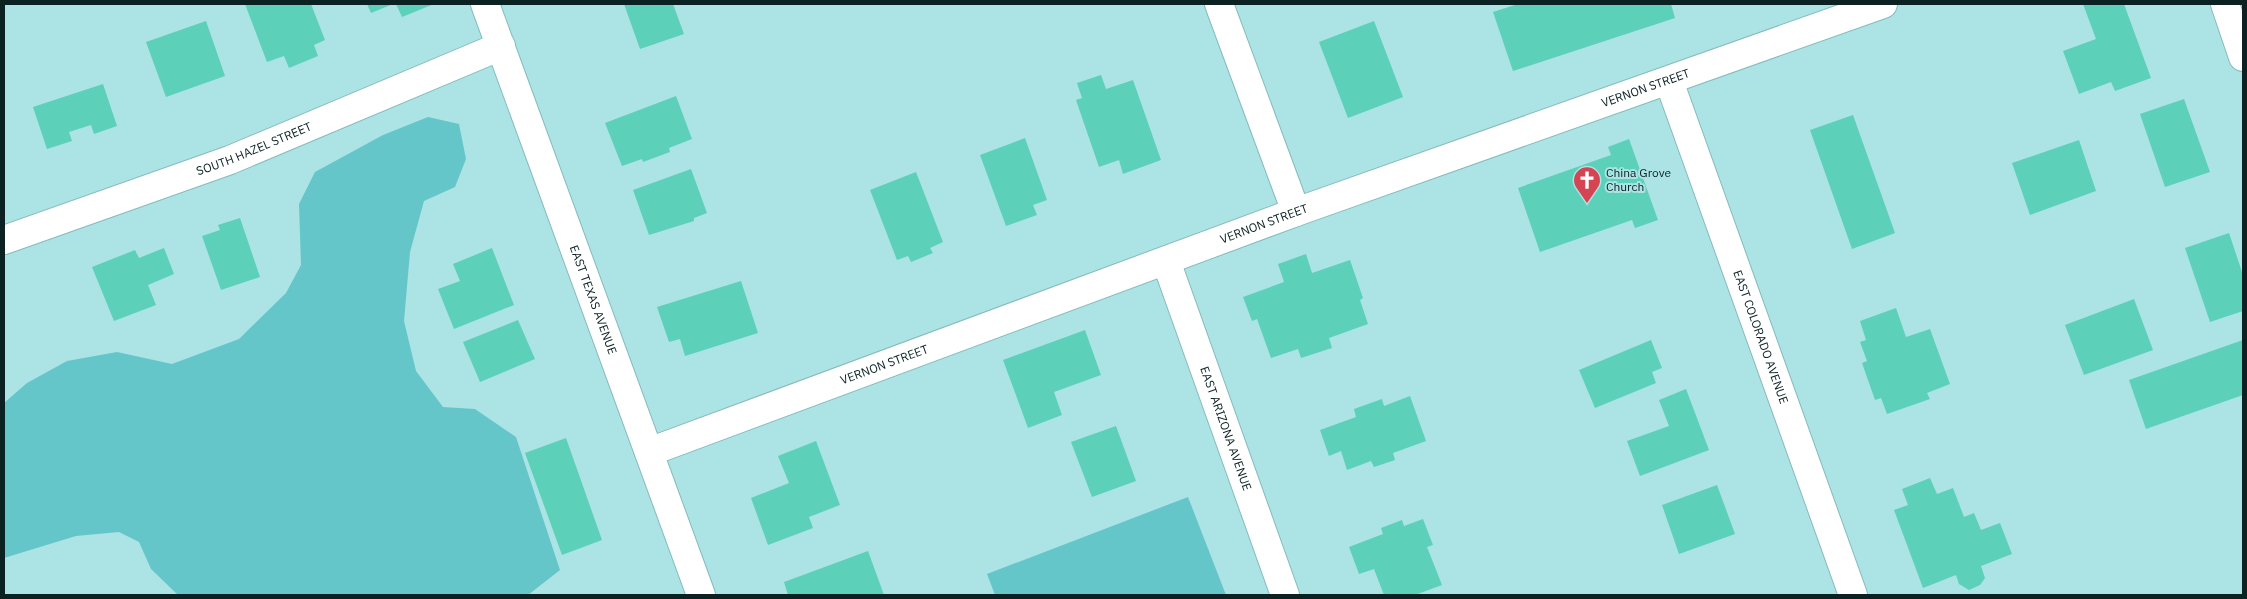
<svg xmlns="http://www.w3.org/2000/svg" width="2247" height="599" font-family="'IBM Plex Sans',sans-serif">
  <rect width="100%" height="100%" fill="#ace3e5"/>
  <!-- green -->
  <g fill="#65c6c9">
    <polygon points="428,117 459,124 466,159 455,187 424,201 410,252 404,321 416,371 443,407 475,409 516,437 560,570 528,595 178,595 151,569 139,542 119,532 76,536 4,558 4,403 27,383 67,361 117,352 172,364 239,339 286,293 301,265 299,204 315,172 383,135"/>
    <polygon points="1188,497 1226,595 995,595 987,574"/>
  </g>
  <!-- building -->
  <g fill="#5dd0ba">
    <polygon points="245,4 311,4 325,40 314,45 318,56 289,68 284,56 267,62"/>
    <polygon points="367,4 393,4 371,13"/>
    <polygon points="396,4 434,4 402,17"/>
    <polygon points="624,4 673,4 684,34 640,49"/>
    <polygon points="1518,4 1671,4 1675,18 1513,71 1493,12"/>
    <polygon points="2083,4 2124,4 2151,78 2115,91 2111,82 2079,94 2063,51 2096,39"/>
    <polygon points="206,21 225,76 166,97 146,42"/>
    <polygon points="1374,21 1403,97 1348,118 1319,42"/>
    <polygon points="1101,75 1106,89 1133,80 1161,160 1123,174 1119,160 1099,167 1076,100 1082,98 1077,83"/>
    <polygon points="103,84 117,126 94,134 91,125 69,132 72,141 47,149 33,107"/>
    <polygon points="676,96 692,139 669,148 670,152 643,162 642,159 622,166 605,123"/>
    <polygon points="2184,99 2210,172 2165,187 2140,114"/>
    <polygon points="1853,115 1895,233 1852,249 1810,130"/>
    <polygon points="1025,138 1047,200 1033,205 1037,215 1006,226 980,155"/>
    <polygon points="1629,139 1658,220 1635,228 1632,220 1540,252 1518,188 1611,155 1608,147"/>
    <polygon points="2079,140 2096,191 2030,215 2012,163"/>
    <polygon points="691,169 707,213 694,218 694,221 649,235 633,190"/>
    <polygon points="916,172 943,242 930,248 933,253 911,262 908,256 897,260 870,190"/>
    <polygon points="240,218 260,277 221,290 202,236 220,230 218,225"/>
    <polygon points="2229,233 2243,275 2243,311 2210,322 2185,248"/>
    <polygon points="164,248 174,274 148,285 156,305 114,321 92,267 135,250 139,258"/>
    <polygon points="492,248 514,305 454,329 438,289 460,281 453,264"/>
    <polygon points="1306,254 1312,273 1350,260 1363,298 1360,300 1368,324 1329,338 1332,348 1301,358 1298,349 1271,358 1257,319 1252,321 1243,297 1284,282 1278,264"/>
    <polygon points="741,281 758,333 685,356 680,339 669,342 657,307"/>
    <polygon points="2134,299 2153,350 2084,375 2065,325"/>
    <polygon points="1896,308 1906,337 1930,329 1950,384 1927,393 1930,399 1887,414 1881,398 1875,400 1862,363 1867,361 1860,342 1866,340 1860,321"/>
    <polygon points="518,320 535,359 480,382 463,342"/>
    <polygon points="1085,330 1101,375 1054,392 1062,415 1028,428 1003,360"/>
    <polygon points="1651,340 1662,368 1652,372 1656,383 1595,408 1579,370"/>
    <polygon points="2243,340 2243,395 2146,429 2129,380"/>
    <polygon points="1686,389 1709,450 1640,476 1627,441 1669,426 1659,400"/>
    <polygon points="1410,396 1426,441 1393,453 1395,460 1374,467 1371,461 1347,470 1341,451 1329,456 1320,430 1356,417 1354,409 1382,399 1384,406"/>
    <polygon points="1116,426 1136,481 1092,497 1071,442"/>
    <polygon points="566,438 602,540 562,555 525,453"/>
    <polygon points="816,441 840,505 809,517 813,528 768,545 751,498 789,483 778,456"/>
    <polygon points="1930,478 1937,494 1953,488 1964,517 1974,513 1981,530 2000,523 2012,554 1981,566 1985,578 1980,585 1969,590 1959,584 1956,575 1923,588 1894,510 1908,505 1902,489"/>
    <polygon points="1717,485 1735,534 1679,554 1662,505"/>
    <polygon points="1423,519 1433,545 1427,547 1442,585 1415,595 1384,595 1374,569 1359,574 1349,547 1383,534 1381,528 1402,520 1404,526"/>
    <polygon points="868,551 884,595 788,595 784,582"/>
  </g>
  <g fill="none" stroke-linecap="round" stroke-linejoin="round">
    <!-- street casing -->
    <g stroke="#85bbbd" stroke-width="30">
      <g id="street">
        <path id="s1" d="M485 4 701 595"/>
        <polyline points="1219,4 1296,212"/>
        <path id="s2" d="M1669 81 1853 595"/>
        <path id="s3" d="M4 240 230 160 501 46"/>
        <path id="s4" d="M1166 261 1285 595"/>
        <path id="s5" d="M649 452 1296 212 1883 4"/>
      </g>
    </g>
    <!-- secondary casing -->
    <g stroke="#85bbbd" stroke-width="30">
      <polyline id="secondary" points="2225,4 2243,57"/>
    </g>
    <!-- street -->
    <use href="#street" stroke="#fff" stroke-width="28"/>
    <!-- secondary -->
    <use href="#secondary" stroke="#fff" stroke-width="28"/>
  </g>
  <!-- icons -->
  <defs>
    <g id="church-pin" transform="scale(1.4375)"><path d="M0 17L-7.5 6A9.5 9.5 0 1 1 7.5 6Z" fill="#d54453" stroke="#ace3e5"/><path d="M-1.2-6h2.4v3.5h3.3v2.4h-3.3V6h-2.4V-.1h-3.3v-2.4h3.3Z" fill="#fff"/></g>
  </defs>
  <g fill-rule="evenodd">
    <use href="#church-pin" x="1587" y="180"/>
  </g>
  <g text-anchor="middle" stroke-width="4" stroke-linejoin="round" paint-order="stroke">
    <!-- street labels -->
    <g font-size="12" fill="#0b2122" stroke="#ace3e5">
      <text dy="4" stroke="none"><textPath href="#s5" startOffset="1061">VERNON STREET</textPath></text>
      <text dy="4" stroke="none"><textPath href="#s3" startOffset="266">SOUTH HAZEL STREET</textPath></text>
      <text dy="4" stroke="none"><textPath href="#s5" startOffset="656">VERNON STREET</textPath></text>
      <text dy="4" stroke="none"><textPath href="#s1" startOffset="315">EAST TEXAS AVENUE</textPath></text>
      <text dy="4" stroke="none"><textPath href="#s2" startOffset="272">EAST COLORADO AVENUE</textPath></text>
      <text dy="4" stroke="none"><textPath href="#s5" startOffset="251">VERNON STREET</textPath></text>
      <text dy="4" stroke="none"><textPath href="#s4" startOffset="178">EAST ARIZONA AVENUE</textPath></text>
    </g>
    <!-- poi labels -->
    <g font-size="12" fill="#0b2122" stroke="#ace3e5" text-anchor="start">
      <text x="1606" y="177">China Grove<tspan x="1606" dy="14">Church</tspan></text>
    </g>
  </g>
  <!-- border -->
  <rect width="2247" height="599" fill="none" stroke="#0b2122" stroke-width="10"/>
</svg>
